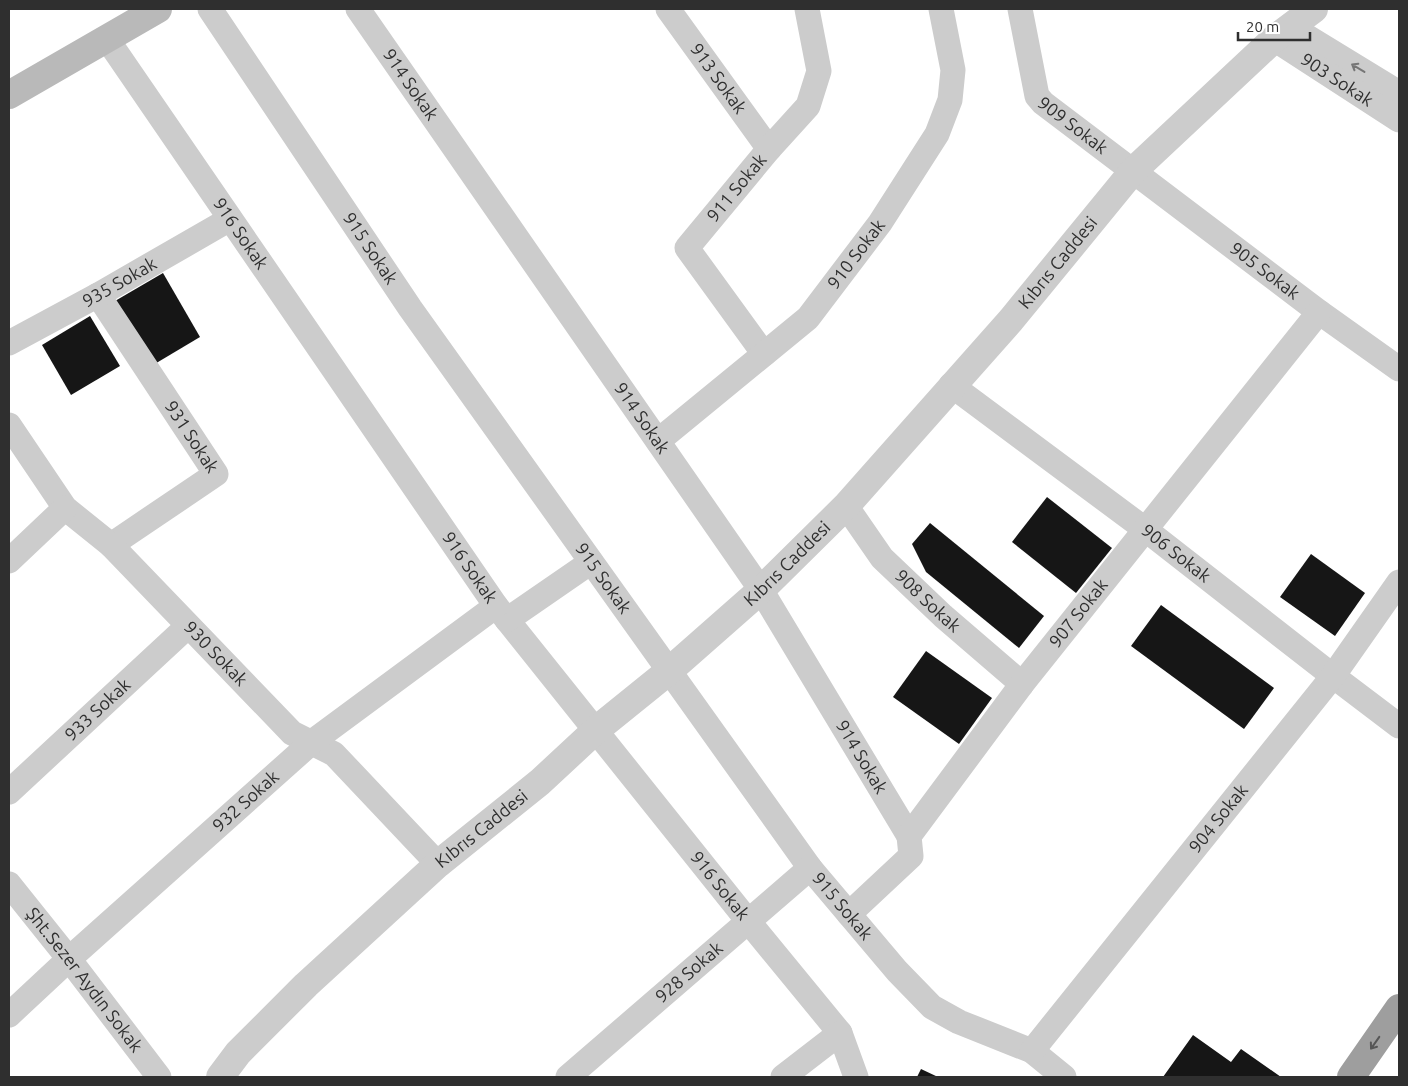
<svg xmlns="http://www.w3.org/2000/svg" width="1408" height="1086" font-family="Ubuntu,sans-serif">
  <rect width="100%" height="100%" fill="#fff"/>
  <!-- building -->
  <g fill="#161616">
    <polygon points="163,273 200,337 153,365 115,301"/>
    <polygon points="90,316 120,366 71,395 42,345"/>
    <polygon points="1047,497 1112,548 1076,593 1012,542"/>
    <polygon points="930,523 1044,616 1019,648 926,572 912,544"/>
    <polygon points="1311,554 1365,593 1335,636 1280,597"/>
    <polygon points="1161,605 1274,688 1244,729 1131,646"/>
    <polygon points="926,651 992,698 959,744 893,697"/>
    <polygon points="1193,1035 1231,1062 1241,1049 1281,1077 1163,1077"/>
    <polygon points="921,1069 938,1077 917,1077"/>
  </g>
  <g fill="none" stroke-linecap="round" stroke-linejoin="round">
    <!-- minor -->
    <g stroke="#ccc" stroke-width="25">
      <path id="s1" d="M210 9 410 308 810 868 897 971 932 1007 959 1022 1032 1051 1064 1077"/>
      <path id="s2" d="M358 9 761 590 909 836"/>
      <path id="s3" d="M668 9 769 149"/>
      <path id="s4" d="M1020 9 1037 96 1043 103 1319 312 1399 369"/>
      <polyline points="1291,27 1399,93"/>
      <path id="s5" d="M107 39 496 606 748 921 840 1033 856 1077"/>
      <path id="s6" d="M1274 39 1399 120"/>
      <path id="s7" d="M98 295 216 474 111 545"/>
      <path id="s8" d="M9 343 98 295 230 219"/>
      <path id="s9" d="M764 354 687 248 769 149 808 106 819 71 807 9"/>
      <path id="s10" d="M951 385 1146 530 1333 676 1399 726"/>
      <path id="s11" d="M9 425 65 508 111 545 292 733 334 754 438 864"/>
      <path id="s12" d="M658 441 808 318 880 223 937 134 950 100 953 70 941 9"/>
      <path id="s13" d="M846 506 882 558 943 616 1022 684"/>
      <polyline points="9,561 65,508"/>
      <polyline points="507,620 591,562"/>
      <path id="s14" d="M9 792 188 626"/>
      <path id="s15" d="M9 884 69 959 159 1077"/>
      <path id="s16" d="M849 914 911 856 909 836 1022 684 1319 312"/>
      <path id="s17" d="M9 1015 69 959 312 742 496 606"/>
      <path id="s18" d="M1032 1051 1333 676 1399 582"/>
      <path id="s19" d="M568 1077 810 868"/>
      <polyline points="783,1077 840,1033"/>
    </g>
    <!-- tertiary -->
    <path stroke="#ccc" stroke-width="28" id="s20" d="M220 1077 238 1053 306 985 438 864 540 782 596 730 669 671 761 590 846 506 1011 320 1133 171 1274 39 1314 9"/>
    <!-- secondary -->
    <polyline stroke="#b9b9b9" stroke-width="28" points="9,95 158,9"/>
    <!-- trunk -->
    <polyline stroke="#9e9e9e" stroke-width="28" points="1351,1077 1399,1008"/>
  </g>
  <!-- one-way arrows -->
  <defs><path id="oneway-shaft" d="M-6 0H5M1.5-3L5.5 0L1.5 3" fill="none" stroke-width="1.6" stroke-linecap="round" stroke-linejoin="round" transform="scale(1.25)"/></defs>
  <use stroke="#767676" href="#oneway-shaft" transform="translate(1358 68) rotate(-149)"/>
  <use stroke="#565656" href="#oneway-shaft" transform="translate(1375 1043) rotate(125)"/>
  <g text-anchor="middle" stroke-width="5" stroke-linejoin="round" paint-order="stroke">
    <!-- street labels -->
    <g font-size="18" fill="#2f2f2f" stroke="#fff">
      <text dy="6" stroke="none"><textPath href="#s3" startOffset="86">913 Sokak</textPath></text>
      <text dy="6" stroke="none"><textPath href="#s6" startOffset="75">903 Sokak</textPath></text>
      <text dy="6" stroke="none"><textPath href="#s2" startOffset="92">914 Sokak</textPath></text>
      <text dy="6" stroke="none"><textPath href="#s4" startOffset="135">909 Sokak</textPath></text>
      <text dy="6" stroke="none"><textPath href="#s9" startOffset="209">911 Sokak</textPath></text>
      <text dy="6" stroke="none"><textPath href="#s5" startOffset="236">916 Sokak</textPath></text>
      <text dy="6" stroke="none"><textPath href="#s1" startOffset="288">915 Sokak</textPath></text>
      <text dy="6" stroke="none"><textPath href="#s12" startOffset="274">910 Sokak</textPath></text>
      <text dy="6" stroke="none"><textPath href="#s20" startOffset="1171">Kıbrıs Caddesi</textPath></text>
      <text dy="6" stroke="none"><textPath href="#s4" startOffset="376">905 Sokak</textPath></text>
      <text dy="6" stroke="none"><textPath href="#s8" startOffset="126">935 Sokak</textPath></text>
      <text dy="6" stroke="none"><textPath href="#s2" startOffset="498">914 Sokak</textPath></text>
      <text dy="6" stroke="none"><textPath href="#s7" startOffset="170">931 Sokak</textPath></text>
      <text dy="6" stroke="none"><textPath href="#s10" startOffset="281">906 Sokak</textPath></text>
      <text dy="6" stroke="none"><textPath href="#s20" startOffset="766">Kıbrıs Caddesi</textPath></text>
      <text dy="6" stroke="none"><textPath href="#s5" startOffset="641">916 Sokak</textPath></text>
      <text dy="6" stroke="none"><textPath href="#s1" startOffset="692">915 Sokak</textPath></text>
      <text dy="6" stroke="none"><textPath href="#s13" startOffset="126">908 Sokak</textPath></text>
      <text dy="6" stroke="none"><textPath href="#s16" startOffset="385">907 Sokak</textPath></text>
      <text dy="6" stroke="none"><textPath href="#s11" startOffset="310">930 Sokak</textPath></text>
      <text dy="6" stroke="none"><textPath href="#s14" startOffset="121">933 Sokak</textPath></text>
      <text dy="6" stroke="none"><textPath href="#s2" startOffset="902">914 Sokak</textPath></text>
      <text dy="6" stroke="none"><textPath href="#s17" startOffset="319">932 Sokak</textPath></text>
      <text dy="6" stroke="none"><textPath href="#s18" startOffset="298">904 Sokak</textPath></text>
      <text dy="6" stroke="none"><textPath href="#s20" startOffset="361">Kıbrıs Caddesi</textPath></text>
      <text dy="6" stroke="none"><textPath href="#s5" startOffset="1046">916 Sokak</textPath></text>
      <text dy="6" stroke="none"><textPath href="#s1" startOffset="1098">915 Sokak</textPath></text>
      <text dy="6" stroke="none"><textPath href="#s19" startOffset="160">928 Sokak</textPath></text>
      <text dy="6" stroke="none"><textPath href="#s15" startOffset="122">Şht.Sezer Aydın Sokak</textPath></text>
    </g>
  </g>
  <!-- border -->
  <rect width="1408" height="1086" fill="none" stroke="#2f2f2f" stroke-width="20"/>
  <!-- scale -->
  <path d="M1238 32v8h72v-8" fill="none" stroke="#2f2f2f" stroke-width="2.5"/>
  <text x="1246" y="32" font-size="15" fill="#2f2f2f" stroke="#ffffff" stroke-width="4" paint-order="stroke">20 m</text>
</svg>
